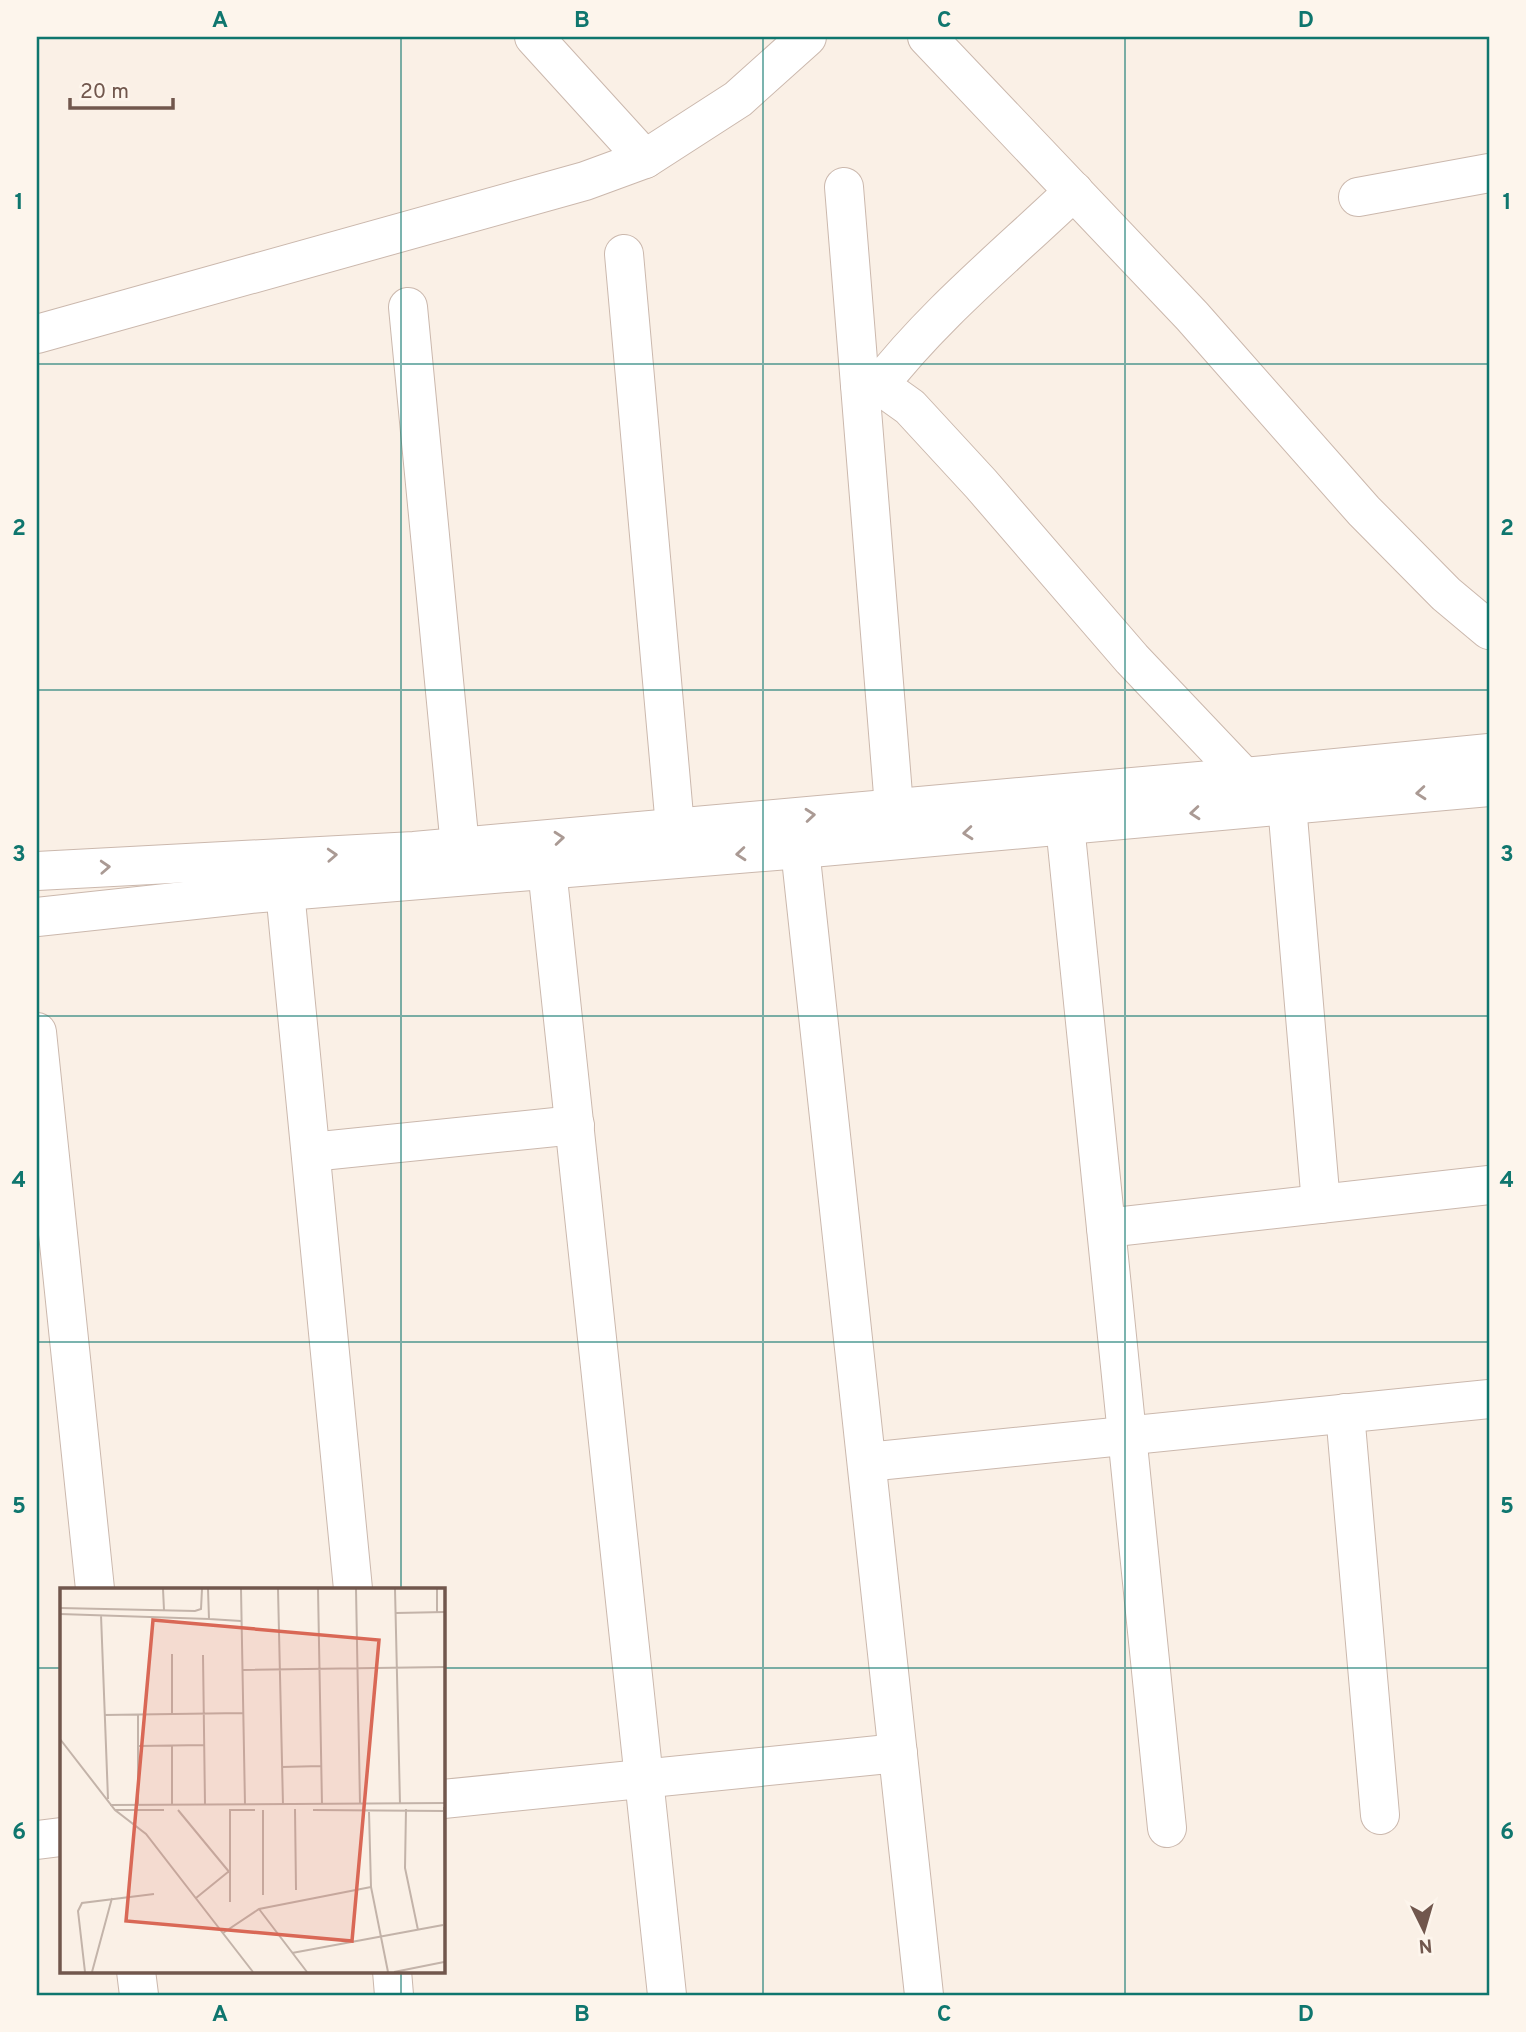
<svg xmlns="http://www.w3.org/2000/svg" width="1526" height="2032" font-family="Overpass,sans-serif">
  <rect width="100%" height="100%" fill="#faf0e6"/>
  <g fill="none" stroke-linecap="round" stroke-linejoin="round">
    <!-- street casing -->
    <g stroke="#cbb8ad" stroke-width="40">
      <g id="street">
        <polyline points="534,37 645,159"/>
        <polyline points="927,37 1192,316 1364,511 1446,594 1489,630"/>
        <polyline points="844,187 894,807"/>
        <polyline points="1358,197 1489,173"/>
        <polyline points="624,254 675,827"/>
        <polyline points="408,307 460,847"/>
        <polyline points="37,334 585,181 645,159 738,99 807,37"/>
        <polyline points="860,385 889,392 910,407 981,484 1132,659 1244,777"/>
        <path d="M877 388C933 315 1007 255 1074 191"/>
        <polyline points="1287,805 1321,1204"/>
        <polyline points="1065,825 1167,1828"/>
        <polyline points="800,849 924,1995"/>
        <polyline points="547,869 667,1995"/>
        <polyline points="37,871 414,851 1244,777 1489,753"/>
        <polyline points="285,891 353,1589"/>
        <polyline points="37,917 250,894 800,849 1489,787"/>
        <polyline points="37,1032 95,1589"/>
        <polyline points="311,1152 575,1125"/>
        <polyline points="1106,1228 1489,1185"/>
        <polyline points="1345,1413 1380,1815"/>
        <polyline points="867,1462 1489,1399"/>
        <polyline points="443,1799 898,1753"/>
        <polyline points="37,1840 61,1837"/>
        <polyline points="136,1971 139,1995"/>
        <polyline points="392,1971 394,1995"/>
      </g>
    </g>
    <!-- street -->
    <use href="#street" stroke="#fff" stroke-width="38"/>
  </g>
  <!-- one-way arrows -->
  <defs><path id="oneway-chevron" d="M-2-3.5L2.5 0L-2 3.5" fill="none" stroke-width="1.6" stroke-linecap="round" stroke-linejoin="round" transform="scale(1.75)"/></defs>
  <g stroke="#aa9a94">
    <use href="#oneway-chevron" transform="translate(1421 793) rotate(175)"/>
    <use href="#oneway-chevron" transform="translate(1195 813) rotate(175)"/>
    <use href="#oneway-chevron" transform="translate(810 815) rotate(-5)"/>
    <use href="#oneway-chevron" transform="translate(968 833) rotate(175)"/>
    <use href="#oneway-chevron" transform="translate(559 838) rotate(-5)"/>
    <use href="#oneway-chevron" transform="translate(741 854) rotate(175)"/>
    <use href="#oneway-chevron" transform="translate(332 855) rotate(-3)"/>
    <use href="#oneway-chevron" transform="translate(105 867) rotate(-3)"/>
  </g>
  <!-- grid -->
  <path fill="none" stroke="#0f766e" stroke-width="2" stroke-opacity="0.55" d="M401 37V1589M763 37V1995M1125 37V1995M37 364H1489M37 690H1489M37 1016H1489M37 1342H1489M37 1668H61M443 1668H1489M401 1971V1995"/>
  <!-- overview -->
  <g transform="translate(60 1588)">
    <rect width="385" height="385" fill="#faf0e6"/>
    <path fill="none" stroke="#c3b3a9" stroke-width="2" d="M103 1 104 22M181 1 185 217M218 1 223 217M258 1 262 217M296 1 300 216M335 1 340 216M377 1V24M0 20 135 23 141 21 142 1M336 25 385 24M0 26 149 31 148 1M41 27 48 211M149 31 181 33M112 66V126M143 67 145 217M182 82 385 79M44 127 183 125M0 151 55 222 86 246 193 384M78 158 145 157M222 179 261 178M50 217 385 215M78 217V127M112 217V158M384 219 385 297M235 221 236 302M346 221 345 280 358 342M55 222H104M118 222 170 285M169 222H195M203 222V307M253 222 385 223M309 224 311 299 328 384M136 310 168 284M170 314V222M199 321 247 384M163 345 199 321 311 299M232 365 383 337M25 384 18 323 22 315 94 306M32 384 52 310M334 384 384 374"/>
    <path fill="#d96856" fill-opacity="0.15" stroke="#d96856" stroke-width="3.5" d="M93 32 319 52 292 353 66 333Z"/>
    <rect width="385" height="385" fill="none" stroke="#71574d" stroke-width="3.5"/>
  </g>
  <!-- border -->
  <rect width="1526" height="2032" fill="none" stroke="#fdf5ec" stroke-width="77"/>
  <!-- north arrow -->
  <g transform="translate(1424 1930) rotate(175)" stroke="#fdf5ec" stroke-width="5" paint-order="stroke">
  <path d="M0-5L12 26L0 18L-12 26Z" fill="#71574d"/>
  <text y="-10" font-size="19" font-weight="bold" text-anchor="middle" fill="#71574d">N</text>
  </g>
  <!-- scale -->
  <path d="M70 98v10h103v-10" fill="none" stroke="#71574d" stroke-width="3.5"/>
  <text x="80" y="98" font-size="21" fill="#71574d" stroke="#fdf5ec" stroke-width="5" paint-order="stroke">20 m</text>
  <rect x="38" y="38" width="1450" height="1956" fill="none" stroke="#0f766e" stroke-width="2.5"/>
  <g font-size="23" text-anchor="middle" font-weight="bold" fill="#0f766e">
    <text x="220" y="27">A</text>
    <text x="582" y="27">B</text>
    <text x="944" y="27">C</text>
    <text x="1306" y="27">D</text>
    <text x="19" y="209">1</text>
    <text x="1507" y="209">1</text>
    <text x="19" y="535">2</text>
    <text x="1507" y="535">2</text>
    <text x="19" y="861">3</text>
    <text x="1507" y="861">3</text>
    <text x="19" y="1187">4</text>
    <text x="1507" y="1187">4</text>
    <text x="19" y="1513">5</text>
    <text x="1507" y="1513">5</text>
    <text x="19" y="1839">6</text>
    <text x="1507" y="1839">6</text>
    <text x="220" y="2021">A</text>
    <text x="582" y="2021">B</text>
    <text x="944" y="2021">C</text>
    <text x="1306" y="2021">D</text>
  </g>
</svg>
